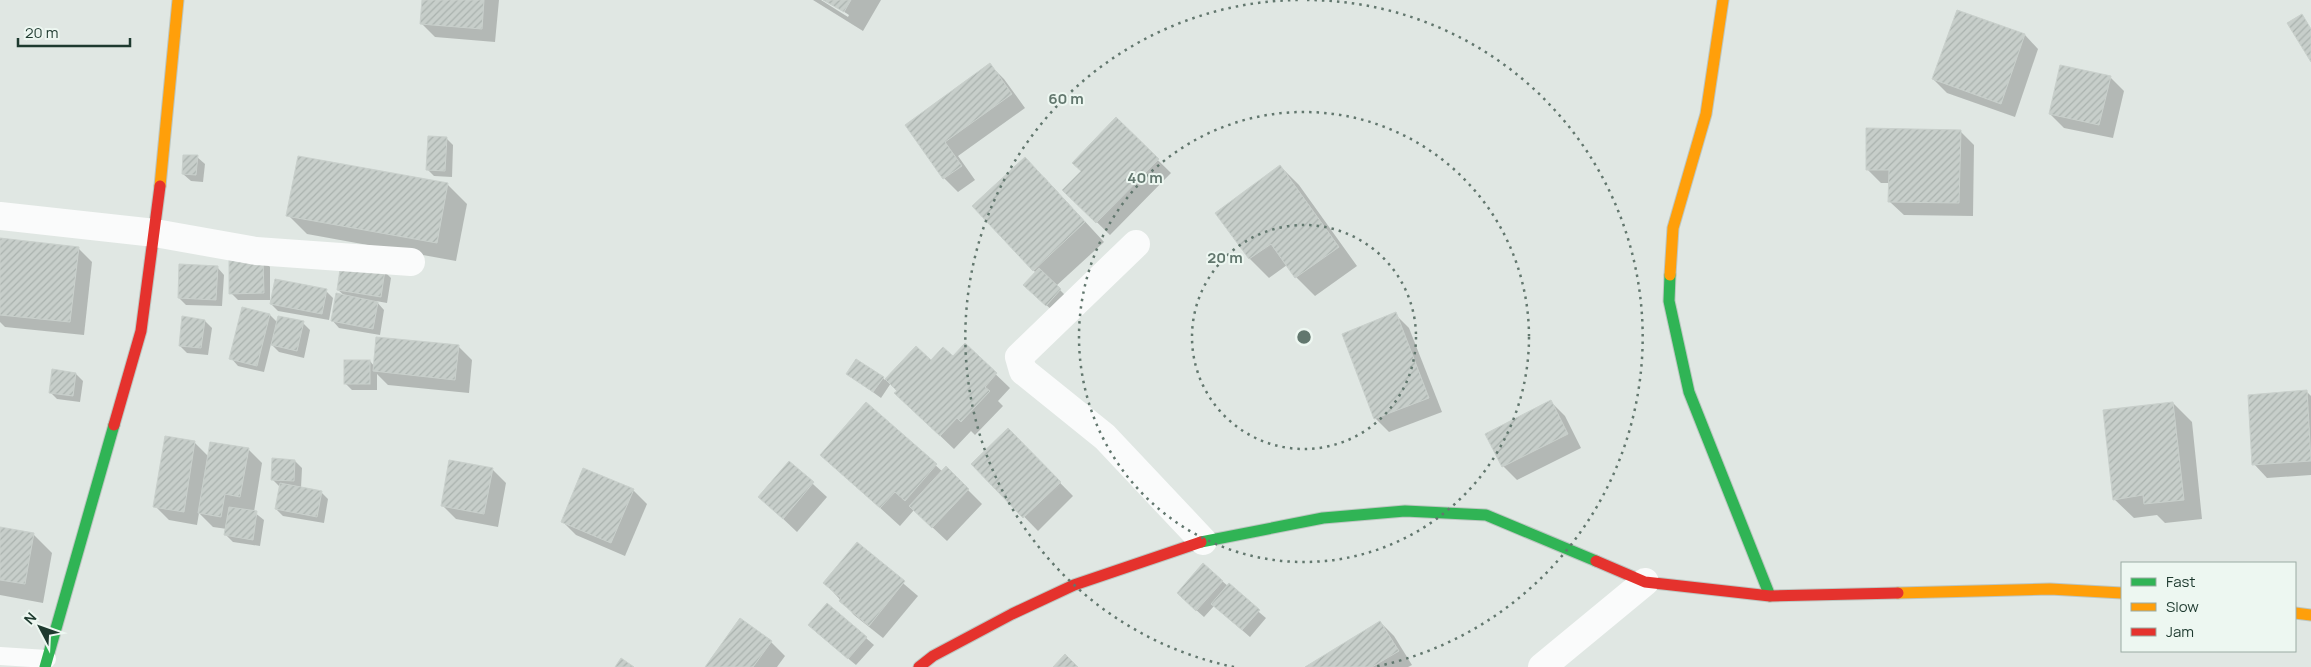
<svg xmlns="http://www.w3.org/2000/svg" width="2311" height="667" font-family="Manrope,sans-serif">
  <defs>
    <pattern id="building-hatch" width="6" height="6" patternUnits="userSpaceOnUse" patternTransform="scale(1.25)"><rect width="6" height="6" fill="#c7ceca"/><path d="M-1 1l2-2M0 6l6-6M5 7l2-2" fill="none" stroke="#aab2ae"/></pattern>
  </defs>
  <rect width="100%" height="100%" fill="#e0e7e3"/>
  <!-- shadow -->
  <g fill="#0003">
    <polygon points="423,0 499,0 495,42 435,37 421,23"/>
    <polygon points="813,0 821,0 848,17 849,15 826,0 881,0 863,31"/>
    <polygon points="1957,12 2025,35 2038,49 2015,117 1947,93 1933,79"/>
    <polygon points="990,65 1004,79 1025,108 958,156 975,180 958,192 944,178 906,125"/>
    <polygon points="2110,77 2124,91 2113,138 2064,128 2050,114"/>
    <polygon points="1116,119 1171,173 1110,235 1064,190 1082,171"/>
    <polygon points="1960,131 1974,145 1973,216 1904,215 1890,202 1890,183 1881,183 1867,169"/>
    <polygon points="446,138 453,145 452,177 434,176 427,169"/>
    <polygon points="197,157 205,164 203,182 191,181 183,174"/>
    <polygon points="1280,166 1299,185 1357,266 1315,296 1296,277 1287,265 1269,278 1250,259 1217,213"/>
    <polygon points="1044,177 1104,242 1056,286 1067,297 1054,312 1032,292 1036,273 973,206"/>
    <polygon points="447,184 467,204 456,261 307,234 288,215"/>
    <polygon points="0,240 78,248 92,262 84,335 5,327 0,322"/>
    <polygon points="263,259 270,267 270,300 238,300 231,293"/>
    <polygon points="217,267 224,275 222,306 186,305 179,298"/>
    <polygon points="384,271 391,278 387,303 376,301 384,310 380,335 339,328 332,320 345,296 338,290"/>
    <polygon points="326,291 333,298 329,320 278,311 271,304"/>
    <polygon points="1395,314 1409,328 1442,412 1389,432 1375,418"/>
    <polygon points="270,315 278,323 303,323 310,330 304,358 279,352 271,344 264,372 238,366 231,358"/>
    <polygon points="205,321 212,328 208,355 187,353 180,346"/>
    <polygon points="965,345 1010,388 998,401 1003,406 975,435 971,431 954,449 910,407 891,383 881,398 848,374 883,378 885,380 916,347 931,361 953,358"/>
    <polygon points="458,346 472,360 469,393 388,385 377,374 377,390 352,390 345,383 370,361 374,366"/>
    <polygon points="76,374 83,381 80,402 57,399 50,392"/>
    <polygon points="2306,391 2311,396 2311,475 2267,478 2254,464"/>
    <polygon points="1551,402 1565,416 1581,448 1517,480 1503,466"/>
    <polygon points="2173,403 2192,422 2202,519 2165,523 2157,515 2134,518 2114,499"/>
    <polygon points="867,404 943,472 946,468 982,504 947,541 914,510 900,526 822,455"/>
    <polygon points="1008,430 1073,496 1038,531 973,464"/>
    <polygon points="194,442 209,457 248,449 262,463 254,512 264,520 260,546 233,542 226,535 227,529 213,527 199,513 197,525 169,520 155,506"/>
    <polygon points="295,461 302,468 301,488 321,492 328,499 324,523 283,516 276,509 280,487 272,479"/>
    <polygon points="789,462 827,497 797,532 760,497"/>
    <polygon points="492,469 506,483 498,527 456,519 442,505"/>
    <polygon points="633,490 647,504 625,556 576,535 562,521"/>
    <polygon points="0,528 33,534 52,553 43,603 0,595"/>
    <polygon points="857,544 918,596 883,638 854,615 825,583"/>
    <polygon points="1203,565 1266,618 1250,637 1214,606 1204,617 1185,600"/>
    <polygon points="827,604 874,645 856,665 816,632"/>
    <polygon points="740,620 771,642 785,656 777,667 706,667"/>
    <polygon points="1380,622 1394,636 1412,665 1408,667 1308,667"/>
  </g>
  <!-- building -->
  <g fill="url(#building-hatch)" stroke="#c9d0cc">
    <polygon points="422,0 484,0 482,29 420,24"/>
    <polygon points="823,0 851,0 844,12"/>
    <polygon points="1957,10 2025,34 2001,104 1932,79"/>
    <polygon points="2302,14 2311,29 2311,62 2287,23"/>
    <polygon points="990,63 1012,94 945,142 962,166 943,179 905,125"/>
    <polygon points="2060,65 2111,76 2099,125 2049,114"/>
    <polygon points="1116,117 1159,159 1096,223 1062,190 1081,171 1072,163"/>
    <polygon points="1866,128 1961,130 1959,203 1888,202 1889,170 1866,170"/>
    <polygon points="428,136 447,137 445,171 426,170"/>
    <polygon points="183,155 198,155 196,175 182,174"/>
    <polygon points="298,156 448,183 437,243 286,216"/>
    <polygon points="1025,157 1085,222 1033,271 972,206"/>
    <polygon points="1280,165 1339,247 1295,278 1271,244 1249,259 1215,213"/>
    <polygon points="0,238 79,247 70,322 0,315"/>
    <polygon points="229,258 263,258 264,293 229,294"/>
    <polygon points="341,263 385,270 381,297 337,290"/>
    <polygon points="179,264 218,266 216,300 178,298"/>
    <polygon points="1039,268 1061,289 1046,306 1023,285"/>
    <polygon points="275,279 327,289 322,314 270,304"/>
    <polygon points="336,293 378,302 373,329 331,321"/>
    <polygon points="242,307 270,314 257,366 229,359"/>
    <polygon points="1396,312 1429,398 1374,419 1342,334"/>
    <polygon points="182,316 205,320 201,348 179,346"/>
    <polygon points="278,316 304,321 297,351 271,345"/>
    <polygon points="376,337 459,345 455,380 373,371"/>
    <polygon points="965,343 997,373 985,387 990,391 961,422 957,418 940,436 894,393 897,391 885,379 916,346 931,360 943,347 953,356"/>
    <polygon points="856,359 884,377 873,392 846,374"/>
    <rect x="344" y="360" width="26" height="24"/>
    <polygon points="52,369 76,373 73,396 49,393"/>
    <polygon points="2307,390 2311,461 2252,465 2248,395"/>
    <polygon points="1551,400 1568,434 1502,467 1485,434"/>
    <polygon points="866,402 937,464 905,501 895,492 880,508 820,455"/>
    <polygon points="2173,402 2184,500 2144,504 2143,495 2113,500 2103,410"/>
    <polygon points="1008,428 1061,482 1023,518 971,464"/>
    <polygon points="165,436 195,441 184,512 153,507"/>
    <polygon points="210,442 249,448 240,497 225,494 221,517 198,513"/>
    <polygon points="272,458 295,460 294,481 271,480"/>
    <polygon points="449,460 493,468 484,514 441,506"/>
    <polygon points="789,461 814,482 783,519 758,497"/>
    <polygon points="946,466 969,489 932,528 909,506"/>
    <polygon points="583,468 634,489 611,543 561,522"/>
    <polygon points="280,483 322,491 317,517 275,509"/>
    <polygon points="229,507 257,511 253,540 224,535"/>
    <polygon points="0,527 34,533 25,584 0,580"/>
    <polygon points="857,542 905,581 869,626 839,601 841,598 823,583"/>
    <polygon points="1203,563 1223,581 1196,611 1177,593"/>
    <polygon points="1229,583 1260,610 1242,630 1211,604"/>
    <polygon points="827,603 867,637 848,659 808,625"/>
    <polygon points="740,618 772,641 753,667 705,667"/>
    <polygon points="1380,621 1399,651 1372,667 1305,667"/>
    <polygon points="1065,654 1078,667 1053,667"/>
    <polygon points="621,658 634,667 615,667"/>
  </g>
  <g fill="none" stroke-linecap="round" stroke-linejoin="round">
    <!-- fast casing -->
    <g stroke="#bcc6c1" stroke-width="13">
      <g id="fast">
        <polyline points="1670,275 1669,301 1689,392 1770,596"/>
        <polyline points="1201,542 1323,518 1405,511 1486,515 1596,561"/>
        <polyline points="45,667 114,425"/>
      </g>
    </g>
    <!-- slow casing -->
    <g stroke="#bcc6c1" stroke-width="13">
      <g id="slow">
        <polyline points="160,186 178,0"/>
        <polyline points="1670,275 1673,228 1706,114 1723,0"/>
        <polyline points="1898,593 2050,589 2122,593"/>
        <polyline points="2295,613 2311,615"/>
      </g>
    </g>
    <!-- jam casing -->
    <g stroke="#bcc6c1" stroke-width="13">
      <g id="jam">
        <polyline points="114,425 141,331 160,186"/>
        <polyline points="1596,561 1645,582 1770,596 1898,593"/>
        <polyline points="919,667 933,656 1012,614 1074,585 1201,542"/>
      </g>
    </g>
    <!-- lane -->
    <polyline stroke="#fafbfb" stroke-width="18" points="0,656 47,659"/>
    <!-- street -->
    <g stroke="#fafbfb" stroke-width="28">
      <polyline points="0,216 155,233 256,251 411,262"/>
      <polyline points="1136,244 1019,357 1023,371 1105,437 1203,541"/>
      <polyline points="1542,667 1645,582"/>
    </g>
    <!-- fast -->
    <use href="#fast" stroke="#30b455" stroke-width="11"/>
    <!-- slow -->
    <use href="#slow" stroke="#ff9f0a" stroke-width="11"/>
    <!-- jam -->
    <use href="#jam" stroke="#e5322d" stroke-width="11"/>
  </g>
  <!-- distance rings -->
  <g fill="none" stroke="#62776e" stroke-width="2.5" stroke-dasharray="2.5 5">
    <circle cx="1304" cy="337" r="112"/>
    <circle cx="1304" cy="337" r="225"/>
    <path d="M1234 667A337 337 0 0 1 1301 0M1307 0A337 337 0 0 1 1374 667"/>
  </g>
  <circle cx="1304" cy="337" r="8" fill="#62776e" stroke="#edf7f1" stroke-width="2.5"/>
  <g font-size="15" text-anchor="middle" font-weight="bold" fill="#62776e" stroke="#edf7f1" stroke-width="4" stroke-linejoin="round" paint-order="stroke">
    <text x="1066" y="104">60 m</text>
    <text x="1145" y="183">40 m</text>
    <text x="1225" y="263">20 m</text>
  </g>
  <!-- legend -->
  <rect x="2121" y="562" width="175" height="90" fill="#edf7f1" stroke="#9aaba3"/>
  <rect x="2131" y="578" width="25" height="8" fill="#30b455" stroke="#9aaba3"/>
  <text x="2166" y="587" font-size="15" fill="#1e3a2f">Fast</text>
  <rect x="2131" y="603" width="25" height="8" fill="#ff9f0a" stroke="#9aaba3"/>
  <text x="2166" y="612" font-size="15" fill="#1e3a2f">Slow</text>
  <rect x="2131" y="628" width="25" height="8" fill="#e5322d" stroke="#9aaba3"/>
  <text x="2166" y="637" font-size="15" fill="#1e3a2f">Jam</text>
  <!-- north arrow -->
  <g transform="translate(40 627) rotate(311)" stroke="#edf7f1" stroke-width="4" paint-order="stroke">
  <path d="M0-4L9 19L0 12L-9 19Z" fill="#1e3a2f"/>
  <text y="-8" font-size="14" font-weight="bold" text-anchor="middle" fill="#1e3a2f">N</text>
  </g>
  <!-- scale -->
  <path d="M18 38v8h112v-8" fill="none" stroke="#1e3a2f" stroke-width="2.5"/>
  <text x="25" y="38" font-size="15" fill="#1e3a2f" stroke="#edf7f1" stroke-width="4" paint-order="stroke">20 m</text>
</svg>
